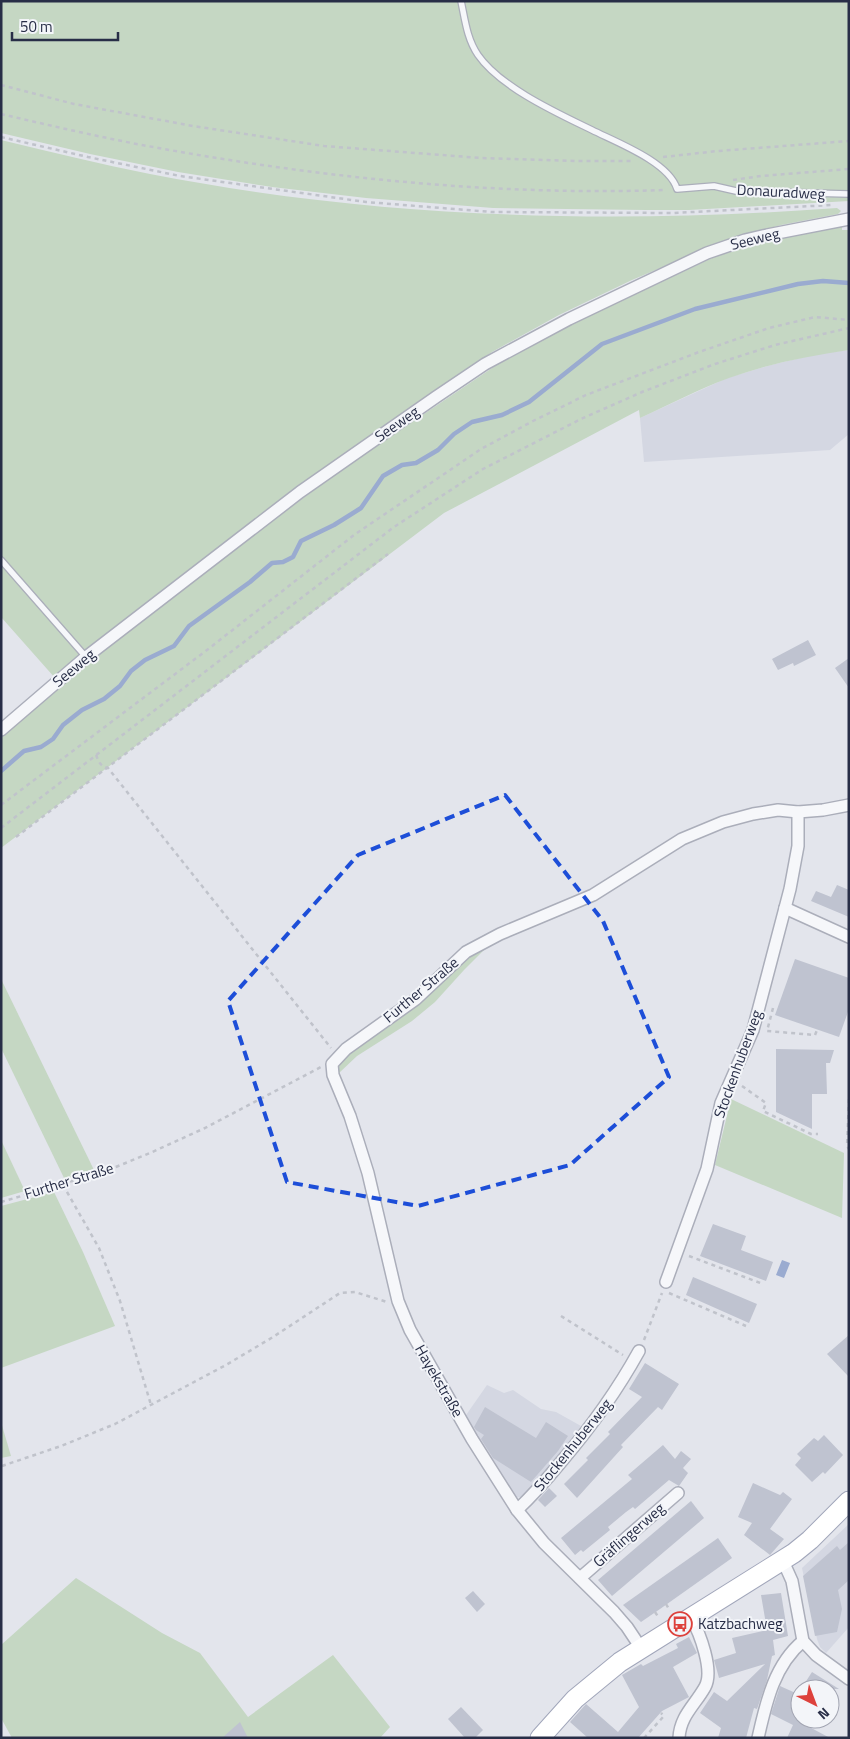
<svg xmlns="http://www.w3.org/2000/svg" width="850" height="1739" font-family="'Titillium Web',sans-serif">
  <rect width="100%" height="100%" fill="#e3e5ec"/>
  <!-- built -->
  <g fill="#d4d7e2">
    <polygon points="849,350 849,434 830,450 644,462 640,418 727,378 771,365 817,354"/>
    <polygon points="487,1385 504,1393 513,1390 541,1409 556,1412 581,1426 556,1460 525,1496 514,1498 464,1418"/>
    <polygon points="849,1524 849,1627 826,1653 820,1647 817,1639 802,1568"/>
  </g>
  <!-- green -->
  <g fill="#c5d7c3">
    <polygon points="1,1 849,1 849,201 689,210 646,210 493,208 366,198 272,187 178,172 90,154 1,133"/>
    <path d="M1 140C51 152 100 164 150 174 376 218 608 225 837 208L841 211 838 214 781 225 724 241 632 280 559 315 492 352 425 397 272 506 165 588 55 678 1 617Z"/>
    <path d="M842 226V230H849V350C808 356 768 364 729 378 699 389 669 405 640 418L639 410 444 513 1 848V738L98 655 275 519 338 472 504 360 585 318 712 258 756 243Z"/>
    <polygon points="493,941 464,970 435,1002 412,1021 357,1056 339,1073 339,1065 345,1055 470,953"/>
    <polygon points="1,979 94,1170 65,1180 1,1048"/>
    <polygon points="731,1099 844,1153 842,1218 715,1165"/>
    <polygon points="1,1140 25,1191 1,1198"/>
    <polygon points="54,1192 83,1252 115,1326 1,1368 1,1206"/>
    <polygon points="1,1422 11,1456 1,1458"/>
    <polygon points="76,1578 162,1633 200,1653 248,1717 333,1655 390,1727 380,1738 12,1738 1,1718 1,1645"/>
  </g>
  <!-- water -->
  <polygon fill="#9aabd0" points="782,1260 790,1263 784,1278 776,1275"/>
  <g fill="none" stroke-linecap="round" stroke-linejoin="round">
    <!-- stream -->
    <polyline stroke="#9aabd0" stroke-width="4.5" points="1,771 24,751 41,747 53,739 63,725 82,710 104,699 120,686 131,671 145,660 174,646 189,626 250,582 272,563 283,562 293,557 301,541 334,525 361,508 383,476 402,465 416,463 438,450 454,434 472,422 502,415 529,402 602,344 695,309 798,284 823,281 849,283"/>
  </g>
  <!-- building -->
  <g fill="#bfc3d0">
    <polygon points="808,640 816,655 794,666 793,663 778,670 772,659"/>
    <polygon points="849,658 849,688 835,668"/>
    <polygon points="837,885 849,890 849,917 811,901 816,891 831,897"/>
    <polygon points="795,959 849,978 849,1009 839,1037 775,1015"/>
    <polygon points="776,1049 834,1050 830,1063 826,1063 827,1094 812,1094 812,1129 776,1112"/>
    <polygon points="713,1224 746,1236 741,1250 773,1262 766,1281 700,1256"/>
    <polygon points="693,1277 757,1304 749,1323 686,1295"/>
    <polygon points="849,1335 849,1377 827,1354"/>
    <polygon points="645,1363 679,1384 662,1410 658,1407 621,1445 623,1447 577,1498 564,1484 588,1460 586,1458 610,1434 608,1432 642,1397 629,1389"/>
    <polygon points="485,1407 536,1438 546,1422 568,1436 558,1451 531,1482 493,1458 481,1439 484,1435 476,1430 474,1427"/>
    <polygon points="824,1435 843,1455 825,1474 823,1472 812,1482 795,1465 801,1458 797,1454 814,1438 818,1441"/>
    <polygon points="663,1445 675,1459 681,1451 691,1459 683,1468 688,1473 679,1486 669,1480 635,1509 633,1507 626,1512 608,1527 610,1530 583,1552 581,1550 575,1555 561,1538 632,1479 628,1475"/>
    <polygon points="753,1483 780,1495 783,1492 792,1499 770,1529 784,1539 770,1555 744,1535 752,1523 738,1517"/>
    <polygon points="549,1488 557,1496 545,1507 538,1500"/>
    <polygon points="691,1501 704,1518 612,1596 598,1580"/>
    <polygon points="718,1538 732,1558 660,1609 641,1622 623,1605"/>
    <polygon points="849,1542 849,1580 838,1590 842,1609 837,1632 815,1636 803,1576 837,1546 840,1550"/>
    <polygon points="473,1591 485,1604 477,1612 465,1598"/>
    <polygon points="781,1593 788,1636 773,1640 775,1655 772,1656 767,1680 757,1709 754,1708 746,1738 718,1738 721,1728 700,1713 714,1692 727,1701 765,1664 719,1678 714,1660 736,1653 732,1638 767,1630 761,1595"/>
    <polygon points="689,1637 697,1653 673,1667 689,1697 662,1711 638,1738 588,1738 570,1722 586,1704 618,1732 639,1707 622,1675 641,1664 643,1666 678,1648 676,1644"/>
    <polygon points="812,1672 839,1689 801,1689"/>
    <polygon points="780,1686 800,1695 800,1722 830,1738 787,1738 793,1725 771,1714"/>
    <polygon points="461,1707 483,1730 475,1738 465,1738 448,1719"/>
    <polygon points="240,1722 248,1738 222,1738"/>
  </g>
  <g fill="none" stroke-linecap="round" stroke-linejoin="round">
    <!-- service casing -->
    <g stroke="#abaeba" stroke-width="8">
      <g id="service">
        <path d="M461 1C465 20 467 39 478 55 500 87 557 113 592 130 616 142 669 162 677 189L714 186 736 191 849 194"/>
        <polyline points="1,560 86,657"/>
      </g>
    </g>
    <!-- minor casing -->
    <g stroke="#abaeba" stroke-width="14">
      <g id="minor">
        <polyline points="1,730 86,657 300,492 436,397 485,364 569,319 707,253 745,240 767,235 849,219"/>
        <polyline points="785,908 849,937"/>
        <polyline points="666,1282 707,1169 721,1103 753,1030 790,889 798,846 798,812"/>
        <path d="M517 1510C533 1495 547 1479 561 1462 591 1427 617 1391 639 1351"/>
        <polyline points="783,1561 792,1581 803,1641 816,1655 849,1679"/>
        <polyline points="580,1578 678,1493"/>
        <polyline points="641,1648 627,1627 614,1612 544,1543 517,1510 472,1439 410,1330 398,1301 368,1173 350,1116 333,1075 332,1064 346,1049 416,999 466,952 500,934 593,895 682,839 723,822 753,814 778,810 798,812 823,810 849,805"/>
        <path d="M679 1738C680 1716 695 1705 705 1687 714 1671 700 1633 691 1618"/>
        <path d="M758 1738C766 1703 774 1665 803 1641"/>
      </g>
    </g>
    <!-- primary casing -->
    <g stroke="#a1a6ba" stroke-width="21">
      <polyline id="primary" points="540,1738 575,1699 620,1662 794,1553 810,1540 849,1501"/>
    </g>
    <!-- path -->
    <g stroke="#c0c3cb" stroke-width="2.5" stroke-dasharray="4 4" stroke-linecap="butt">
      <polyline points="1,85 74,104 193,126 324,146 481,158 575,161 633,161"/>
      <path d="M1 114C48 125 95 136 142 145 314 177 491 196 666 190"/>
      <polyline points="1,137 88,157 180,176 366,202 492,212 673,213 832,205"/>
      <polyline points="663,157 718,151 849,141"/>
      <polyline points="733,180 761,176 849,169"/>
      <path d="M96 755C99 762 100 766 108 768L331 1048"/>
      <polyline points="1,805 207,650 354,535 481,449 533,421 586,395 699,352 769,328 815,317 849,320"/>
      <polyline points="1,828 394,527 483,469 581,419 642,392 715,364 775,345 849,328"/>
      <polyline points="16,837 388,554"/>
      <polyline points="773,1008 767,1031 815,1035 817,1030"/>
      <polyline points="742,1086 766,1103 763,1111 811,1134 818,1134"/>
      <polyline points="849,1099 847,1146 849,1149"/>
      <polyline points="63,1185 99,1248 120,1301 151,1405"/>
      <polyline points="1,1202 106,1171 150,1153 205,1128 321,1067"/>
      <polyline points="689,1256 763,1284"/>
      <polyline points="669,1293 746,1326"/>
      <polyline points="561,1316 623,1355"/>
      <polyline points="644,1340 662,1293"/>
      <polyline points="2,1466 61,1446 115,1424 226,1365 273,1337 340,1293 355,1292 387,1302"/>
      <polyline points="666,1604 670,1611"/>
      <polyline points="655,1612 659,1618"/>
      <polyline points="644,1738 664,1716 661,1713"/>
    </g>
    <!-- service -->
    <use href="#service" stroke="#f6f7fa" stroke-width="5.5"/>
    <!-- minor -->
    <use href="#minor" stroke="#f6f7fa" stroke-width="11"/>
    <!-- primary -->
    <use href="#primary" stroke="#fff" stroke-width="19"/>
  </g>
  <!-- marked area -->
  <path fill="none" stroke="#1d4ed8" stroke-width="4" stroke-dasharray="10 6" stroke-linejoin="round" d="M505 795 603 921 669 1077 570 1165 418 1206 287 1182 228 1001 358 855Z"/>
  <!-- icons -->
  <defs>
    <g id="bus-ring" transform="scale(1.25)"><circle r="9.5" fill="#f3f5f9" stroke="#dd413c" stroke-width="1.5"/><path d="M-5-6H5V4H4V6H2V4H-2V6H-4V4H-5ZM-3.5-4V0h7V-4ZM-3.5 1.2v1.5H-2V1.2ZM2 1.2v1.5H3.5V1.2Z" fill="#dd413c"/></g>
  </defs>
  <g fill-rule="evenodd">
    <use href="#bus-ring" x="680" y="1624"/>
  </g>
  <g text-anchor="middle" stroke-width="4" stroke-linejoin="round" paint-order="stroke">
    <!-- street labels -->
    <g font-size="15" fill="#282e47" stroke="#f3f5f9">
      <text transform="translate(781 192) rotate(3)" y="5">Donauradweg</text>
      <text transform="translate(755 239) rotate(-14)" y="5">Seeweg</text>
      <text transform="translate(397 424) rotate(-35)" y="5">Seeweg</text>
      <text transform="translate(74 668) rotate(-40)" y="5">Seeweg</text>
      <text transform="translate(421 990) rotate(-40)" y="5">Further Straße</text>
      <text transform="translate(738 1064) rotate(-70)" y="5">Stockenhuberweg</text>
      <text transform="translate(69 1181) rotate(-17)" y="5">Further Straße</text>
      <text transform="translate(439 1381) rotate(60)" y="5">Hayekstraße</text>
      <text transform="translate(573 1445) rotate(-51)" y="5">Stockenhuberweg</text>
      <text transform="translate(629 1535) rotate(-41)" y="5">Gräflingerweg</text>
    </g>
    <!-- poi labels -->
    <g font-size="15" fill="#282e47" stroke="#f3f5f9" text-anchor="start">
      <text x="698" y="1629">Katzbachweg</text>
    </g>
  </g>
  <!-- border -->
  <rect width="850" height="1739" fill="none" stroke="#282e47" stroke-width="5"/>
  <!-- north arrow -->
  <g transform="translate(815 1704) rotate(138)"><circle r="24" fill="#f3f5f9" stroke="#a2a5b2"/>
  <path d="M0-4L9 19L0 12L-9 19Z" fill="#dd413c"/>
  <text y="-8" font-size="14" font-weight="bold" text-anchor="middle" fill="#282e47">N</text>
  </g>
  <!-- scale -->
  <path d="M12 32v8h106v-8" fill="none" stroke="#282e47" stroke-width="2.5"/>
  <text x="20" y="32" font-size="15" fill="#282e47" stroke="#f3f5f9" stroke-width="4" paint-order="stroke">50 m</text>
</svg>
